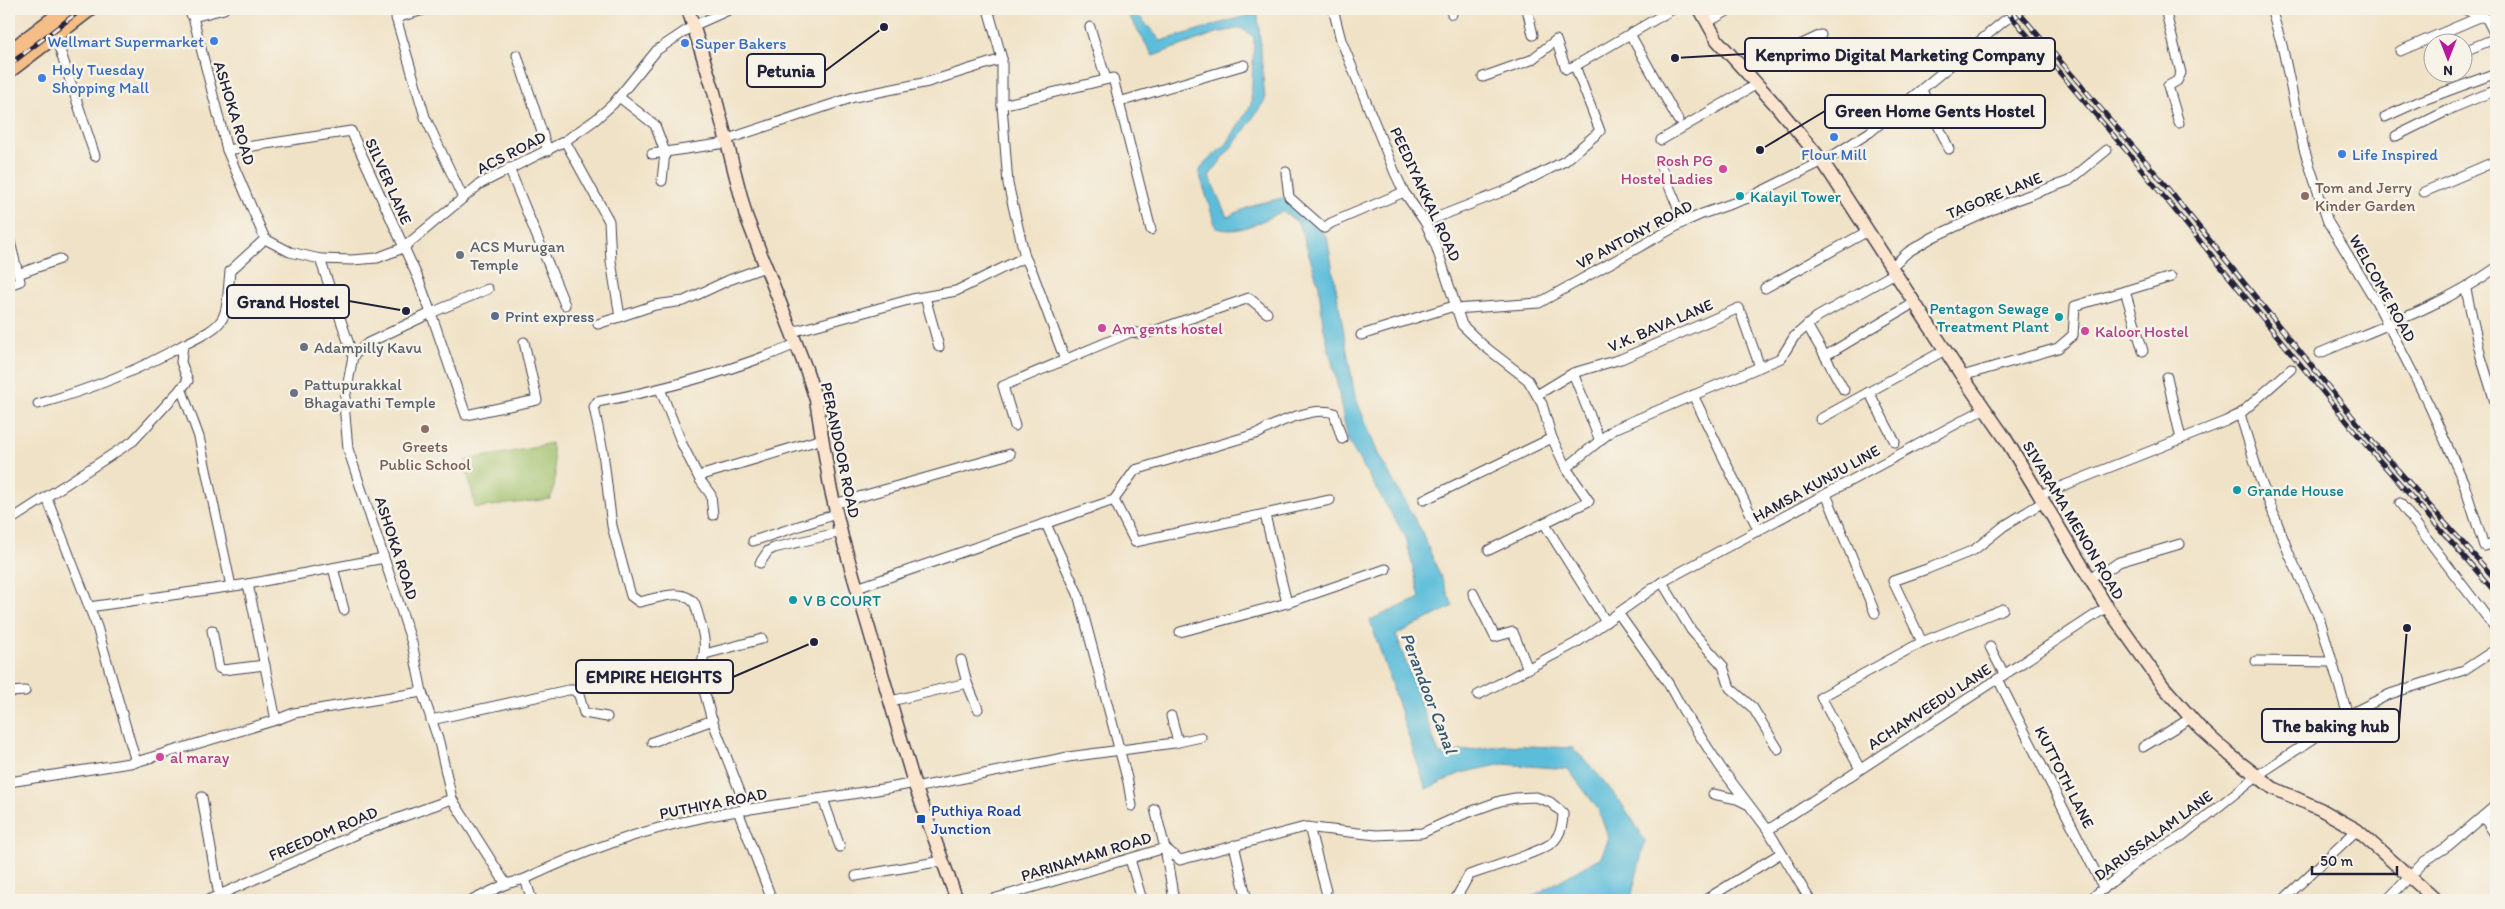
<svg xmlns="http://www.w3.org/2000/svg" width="2505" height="909" font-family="Itim,sans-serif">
  <rect width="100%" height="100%" fill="#f7f3e8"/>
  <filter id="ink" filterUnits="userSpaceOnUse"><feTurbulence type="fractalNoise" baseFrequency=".02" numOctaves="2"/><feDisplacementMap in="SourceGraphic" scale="10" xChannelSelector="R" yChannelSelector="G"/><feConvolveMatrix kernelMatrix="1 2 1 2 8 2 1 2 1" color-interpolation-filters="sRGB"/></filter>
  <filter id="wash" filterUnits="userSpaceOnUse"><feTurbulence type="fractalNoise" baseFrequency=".0096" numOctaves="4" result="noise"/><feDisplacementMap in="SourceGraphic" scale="20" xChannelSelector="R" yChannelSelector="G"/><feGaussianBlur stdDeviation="1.12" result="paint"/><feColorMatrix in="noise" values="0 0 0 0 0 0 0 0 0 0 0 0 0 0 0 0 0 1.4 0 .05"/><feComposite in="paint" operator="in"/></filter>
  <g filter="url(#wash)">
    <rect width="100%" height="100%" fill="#f0e2c6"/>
    <!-- green -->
    <path fill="#9dbf68" stroke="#607052" d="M551 443C554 462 559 480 550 499L475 508C473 491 467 477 465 460L527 449Z"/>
    <!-- water -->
    <path fill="#5cbdda" stroke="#3f708a" d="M1125 9H1133L1161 41 1252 14 1258 16 1265 100 1244 131 1209 176 1227 217 1256 204 1287 197 1327 237 1355 396 1378 454 1421 530 1453 606 1396 635 1439 754 1506 745 1573 748C1602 777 1626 806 1645 841L1631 898 1623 900H1526L1601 857 1609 838 1598 809 1568 769 1503 764 1461 773 1426 789 1370 620 1420 598 1406 538 1348 441 1335 374 1323 325 1319 286 1301 229 1296 221 1283 211C1260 221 1242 235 1216 228L1199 172 1205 162 1226 145 1251 105 1254 37 1241 28 1216 33 1153 56Z"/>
  </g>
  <g filter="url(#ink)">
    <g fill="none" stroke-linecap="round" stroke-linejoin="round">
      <!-- street casing -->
      <g stroke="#413f50" stroke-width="11">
        <g id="street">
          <polyline points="187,9 193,17 227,150 265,239 290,252 320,259 353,356 344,404 348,449 412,643 422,692 439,742 452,799 506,884 525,879 532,900"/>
          <polyline points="427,9 396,18 425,117 463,198"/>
          <polyline points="988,9 1002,59 1002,105 1008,184 1025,257 1032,271 1065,360"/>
          <polyline points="1333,9 1341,40 1395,173 1404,192 1425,222 1436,246 1462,325 1484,346 1528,380 1542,404 1552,438 1566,468 1589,501 1489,550"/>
          <polyline points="1450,9 1452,14"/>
          <polyline points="1527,9 1533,35"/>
          <polyline points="2165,9 2181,73 2177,81 2168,86 2179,123"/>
          <polyline points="2271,9 2282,45 2304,149 2328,222 2377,303 2429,405 2463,481 2484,546 2496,542"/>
          <polyline points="2464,9 2487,19 2496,37"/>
          <polyline points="193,17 224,9"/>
          <polyline points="1708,22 1731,9"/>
          <polyline points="1090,27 1106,79"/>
          <polyline points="1630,34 1678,120"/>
          <polyline points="55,35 95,156"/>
          <polyline points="2400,51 2482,16"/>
          <polyline points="2462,52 2496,38"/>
          <polyline points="517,55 548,151"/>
          <polyline points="1745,71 1821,35"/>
          <polyline points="1483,77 1531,60 1556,40 1566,69 1575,66"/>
          <polyline points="1922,90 1949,149"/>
          <polyline points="619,97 655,125 665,152 662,181"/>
          <polyline points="1119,102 1244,65"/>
          <polyline points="1002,105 1113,78 1151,230"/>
          <polyline points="2385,117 2418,102 2496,73"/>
          <polyline points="2396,136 2455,107 2496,90"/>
          <polyline points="725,140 854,97 928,82 1002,59"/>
          <polyline points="1661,140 1757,84"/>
          <polyline points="565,141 609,221 611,261 620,317"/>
          <polyline points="227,150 351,131 418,278 431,313 368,343 353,356"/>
          <polyline points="652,154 726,143"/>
          <polyline points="1659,162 1684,222"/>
          <polyline points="509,168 565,305"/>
          <polyline points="1286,172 1289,197 1324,228 1331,223 1404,192"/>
          <polyline points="2424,192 2496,161"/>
          <polyline points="1425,222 1512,188 1565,161 1600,131 1575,66 1673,9"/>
          <polyline points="9,238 20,281 9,285"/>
          <polyline points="320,259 352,260 377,258 403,248 480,184 565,141 595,120 613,104 657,50 693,26 731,9"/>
          <polyline points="1891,267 1908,252 1933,237 2007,203 2069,181 2107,150"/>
          <polyline points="18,274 60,259"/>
          <polyline points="1765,288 1868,231"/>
          <polyline points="488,289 431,313 466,415 537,400 524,342"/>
          <polyline points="2466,290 2481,357 2496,405"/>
          <polyline points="2125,291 2143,351"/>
          <polyline points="925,297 939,347"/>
          <polyline points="1455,309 1539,303 1684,222 1702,214 1748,198 1831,157 1870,132 2004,21 2022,9"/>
          <polyline points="598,324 655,305 684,301 729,280 765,267"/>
          <polyline points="1807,325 1825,356"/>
          <polyline points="792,332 912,299 956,291 1025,257"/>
          <polyline points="1361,335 1454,306"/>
          <path d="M2320 353C2381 327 2442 306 2496 268"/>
          <polyline points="1573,373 1600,441"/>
          <polyline points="1962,376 2058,348 2073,335 2075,306 2171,277"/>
          <polyline points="2167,377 2181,439"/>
          <polyline points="181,388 199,437 231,586"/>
          <polyline points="660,389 682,444 700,480 711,495 713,515"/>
          <polyline points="1844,390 1825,356 1914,303"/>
          <polyline points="1869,392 1895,442"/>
          <polyline points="1537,395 1573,373 1621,359 1739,308 1760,367"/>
          <polyline points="1693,395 1759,531"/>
          <path d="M38 404C89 390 137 371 183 345"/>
          <polyline points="2240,414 2260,479 2290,556 2320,620 2348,716"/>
          <polyline points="1820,419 1945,350"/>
          <polyline points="1015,426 1003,386 1131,332 1145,334 1249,298 1267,313"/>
          <polyline points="1566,468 1614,429 1781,358 1794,337 1817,317 1895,273"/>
          <polyline points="699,476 822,439"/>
          <polyline points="1826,494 1875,613"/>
          <polyline points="2040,495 2226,421 2240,414 2291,369"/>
          <polyline points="47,498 97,627 136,762"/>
          <polyline points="1114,500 1135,542 1330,500"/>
          <polyline points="1424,500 1552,438"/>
          <polyline points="2400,503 2496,629"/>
          <polyline points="834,504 1010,454"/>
          <polyline points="1265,515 1287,603"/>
          <path d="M9 521 133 441 188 381 181 362 183 345C231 322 225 321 230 271L265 239"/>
          <polyline points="1544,523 1606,622"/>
          <polyline points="1046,524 1078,594 1128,782 1132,806"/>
          <polyline points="753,541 836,514"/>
          <polyline points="760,563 768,551 774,548 841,532"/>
          <polyline points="333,568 344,610"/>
          <polyline points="2089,577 2109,569 2119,562 2180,544"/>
          <polyline points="1662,582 1691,630 1723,666 1730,688 1753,708 1778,749"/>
          <path d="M857 588 1114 500 1135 470 1259 433C1277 422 1314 406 1334 413L1342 439"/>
          <polyline points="1473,593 1495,637 1513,632 1528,669"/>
          <polyline points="89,607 248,584 384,558"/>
          <polyline points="1618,613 1668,683 1683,710 1721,768 1768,830 1810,900"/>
          <polyline points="212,630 219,668 223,670 265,665"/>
          <polyline points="1180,632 1287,603 1386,569"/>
          <polyline points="1922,642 1893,581 1927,569 1974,550 2004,526 2043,502"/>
          <polyline points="1990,647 2004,674"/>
          <polyline points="705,654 762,639"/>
          <polyline points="961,660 967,683 978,709"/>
          <polyline points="2256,661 2331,662"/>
          <polyline points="1998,679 2104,889"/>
          <polyline points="9,692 25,691"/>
          <polyline points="1478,695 1576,643 1662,582 1984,409"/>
          <polyline points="891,701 967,683"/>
          <polyline points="1171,716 1178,742"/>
          <polyline points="276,720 294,713 422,692"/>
          <polyline points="431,720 568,690 574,690 579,695 584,713 607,717"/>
          <polyline points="652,742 713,720"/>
          <polyline points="2143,747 2191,718"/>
          <polyline points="1860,769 1821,697 1922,642 2003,609"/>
          <polyline points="9,782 136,762 276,720 248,584"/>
          <polyline points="915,788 1068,757 1174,743 1201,737"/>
          <polyline points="1713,794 1737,799 1747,804"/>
          <polyline points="202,797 219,896"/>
          <polyline points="823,799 840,847"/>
          <polyline points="1155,809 1165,848 1174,900"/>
          <path d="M747 810 711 717 699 671C710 646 702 629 695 604 683 586 657 599 639 602L631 596 612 526 603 452 594 407 597 402C661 390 735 370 796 344"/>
          <polyline points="738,811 772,900"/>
          <polyline points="2483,816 2496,836"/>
          <polyline points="1309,827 1326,891"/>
          <polyline points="1768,830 2107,607"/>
          <polyline points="1234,845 1247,900"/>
          <polyline points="1130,859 1142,900"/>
          <polyline points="856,876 942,861"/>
          <path d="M525 879C581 852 639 831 700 818 771 803 843 798 914 783"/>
          <polyline points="208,900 363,831 452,799"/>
          <polyline points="473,900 506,884"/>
          <path d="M990 900 1165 848 1180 860 1305 827 1376 835 1422 833 1464 814 1500 801 1515 798 1536 797 1550 802 1563 813C1563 823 1561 834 1553 842 1544 851 1484 870 1469 875L1455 900"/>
          <polyline points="1705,900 1781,853"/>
          <polyline points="2089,900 2142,858 2182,836 2258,775 2354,712 2390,694 2464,670 2496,649"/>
          <polyline points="2283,900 2357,830"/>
          <polyline points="2387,900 2425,861 2448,846 2496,805"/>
        </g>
      </g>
      <!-- secondary casing -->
      <g stroke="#413f50" stroke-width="15">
        <g id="secondary">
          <polyline points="688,9 714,92 746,216 806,369 816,400 830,486 842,537 914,783 957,900"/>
          <polyline points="1700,9 1717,40 1774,103 1823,162 1962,376 2005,438 2107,607 2163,686 2199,727 2230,755 2273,788 2320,809 2357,830 2436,900"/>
        </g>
      </g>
      <!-- primary casing -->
      <g stroke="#413f50" stroke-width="18">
        <g id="primary">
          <polyline points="9,53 67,9"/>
          <polyline points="9,70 89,9"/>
        </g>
      </g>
      <!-- street -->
      <use href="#street" stroke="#fff" stroke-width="9"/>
      <!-- secondary -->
      <use href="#secondary" stroke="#fbe5cf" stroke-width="12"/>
      <!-- primary -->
      <use href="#primary" stroke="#f6be87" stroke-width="15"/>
      <!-- rail casing -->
      <g stroke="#22223b" stroke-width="5">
        <g id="rail">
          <polyline points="2005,9 2125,149 2366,445 2496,593"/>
          <polyline points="2016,9 2148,164 2373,442 2496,580"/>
          <polyline points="9,65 82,9"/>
        </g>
      </g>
      <!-- rail -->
      <use href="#rail" stroke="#f7f3e8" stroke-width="3" stroke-dasharray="9" stroke-linecap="butt"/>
    </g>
  </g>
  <!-- markers -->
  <g fill="#3f7fe0" stroke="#f7f3e8" stroke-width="2">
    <circle cx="214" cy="41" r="5"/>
    <circle cx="685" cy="43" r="5"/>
    <circle cx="42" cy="78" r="5"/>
    <circle cx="1834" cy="137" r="5"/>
    <circle cx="2342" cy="154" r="5"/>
  </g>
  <g fill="#d1479c" stroke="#f7f3e8" stroke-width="2">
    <circle cx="1723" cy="169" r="5"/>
    <circle cx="1102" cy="328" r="5"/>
    <circle cx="2085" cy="331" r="5"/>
    <circle cx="160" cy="757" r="5"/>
  </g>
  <g fill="#0f9aa8" stroke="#f7f3e8" stroke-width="2">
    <circle cx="1740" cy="196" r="5"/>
    <circle cx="2059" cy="317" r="5"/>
    <circle cx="2237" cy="490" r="5"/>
    <circle cx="793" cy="600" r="5"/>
  </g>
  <g fill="#8d6e63" stroke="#f7f3e8" stroke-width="2">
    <circle cx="2305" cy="196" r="5"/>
    <circle cx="425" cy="429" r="5"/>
  </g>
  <g fill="#6b7280" stroke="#f7f3e8" stroke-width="2">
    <circle cx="460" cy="255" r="5"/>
    <circle cx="304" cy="347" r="5"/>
    <circle cx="294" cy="393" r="5"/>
  </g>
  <circle fill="#5c6f8a" stroke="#f7f3e8" stroke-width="2" cx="495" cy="316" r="5"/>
  <rect fill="#1a4fb4" stroke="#f7f3e8" stroke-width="2" x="916" y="814" width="10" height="10" rx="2.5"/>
  <g text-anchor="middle" stroke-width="5" stroke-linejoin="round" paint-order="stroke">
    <!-- shop labels -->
    <g font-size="16" fill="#366cbe" stroke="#f7f3e8" text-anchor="start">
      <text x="204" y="47" text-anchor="end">Wellmart Supermarket</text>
      <text x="695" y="49">Super Bakers</text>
      <text x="52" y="75">Holy Tuesday<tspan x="52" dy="18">Shopping Mall</tspan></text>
      <text x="1834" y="160" text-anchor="middle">Flour Mill</text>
      <text x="2352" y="160">Life Inspired</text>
    </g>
    <!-- street labels -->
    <g font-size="16" fill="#22223b" stroke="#f7f3e8">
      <text transform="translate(235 113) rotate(73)" y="6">ASHOKA ROAD</text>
      <text transform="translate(511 152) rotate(-27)" y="6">ACS ROAD</text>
      <text transform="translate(389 181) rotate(66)" y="6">SILVER LANE</text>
      <text transform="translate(1426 194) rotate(65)" y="6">PEEDIYAKKAL ROAD</text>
      <text transform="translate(1994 195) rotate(-22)" y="6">TAGORE LANE</text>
      <text transform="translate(1634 234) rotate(-28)" y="6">VP ANTONY ROAD</text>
      <text transform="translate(2383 288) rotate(61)" y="6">WELCOME ROAD</text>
      <text transform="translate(1660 325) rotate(-23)" y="6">V.K. BAVA LANE</text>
      <text transform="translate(841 450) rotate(78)" y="6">PERANDOOR ROAD</text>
      <text transform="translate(1816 483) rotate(-29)" y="6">HAMSA KUNJU LINE</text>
      <text transform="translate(2074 520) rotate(59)" y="6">SIVARAMA MENON ROAD</text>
      <text transform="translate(397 548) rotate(72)" y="6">ASHOKA ROAD</text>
      <text transform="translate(1929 706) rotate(-33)" y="6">ACHAMVEEDU LANE</text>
      <text transform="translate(2065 777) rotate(63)" y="6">KUTTOTH LANE</text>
      <text transform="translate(713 803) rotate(-11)" y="6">PUTHIYA ROAD</text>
      <text transform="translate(323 833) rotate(-23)" y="6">FREEDOM ROAD</text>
      <text transform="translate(2153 835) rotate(-36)" y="6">DARUSSALAM LANE</text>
      <text transform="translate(1086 856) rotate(-17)" y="6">PARINAMAM ROAD</text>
    </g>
    <!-- hotel labels -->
    <g font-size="16" fill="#b23c85" stroke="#f7f3e8" text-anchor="start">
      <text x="1713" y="166" text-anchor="end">Rosh PG<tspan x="1713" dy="18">Hostel Ladies</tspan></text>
      <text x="1112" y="334">Am gents hostel</text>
      <text x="2095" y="337">Kaloor Hostel</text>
      <text x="170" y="763">al maray</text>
    </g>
    <!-- education labels -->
    <g font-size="16" fill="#785e54" stroke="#f7f3e8" text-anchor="start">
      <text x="2315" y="193">Tom and Jerry<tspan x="2315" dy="18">Kinder Garden</tspan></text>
      <text x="425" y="452" text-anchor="middle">Greets<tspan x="425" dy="18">Public School</tspan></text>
    </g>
    <!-- culture labels -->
    <g font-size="16" fill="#0d838f" stroke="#f7f3e8" text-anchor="start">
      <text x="1750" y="202">Kalayil Tower</text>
      <text x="2049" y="314" text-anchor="end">Pentagon Sewage<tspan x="2049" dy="18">Treatment Plant</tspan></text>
      <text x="2247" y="496">Grande House</text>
      <text x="803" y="606">V B COURT</text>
    </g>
    <!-- worship labels -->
    <g font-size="16" fill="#5b616d" stroke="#f7f3e8" text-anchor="start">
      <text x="470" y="252">ACS Murugan<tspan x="470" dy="18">Temple</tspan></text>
      <text x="314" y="353">Adampilly Kavu</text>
      <text x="304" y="390">Pattupurakkal<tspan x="304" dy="18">Bhagavathi Temple</tspan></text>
    </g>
    <!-- service labels -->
    <g font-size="16" fill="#4e5e75" stroke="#f7f3e8" text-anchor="start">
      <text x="505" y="322">Print express</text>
    </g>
    <!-- transit labels -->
    <g font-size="16" fill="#164399" stroke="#f7f3e8" text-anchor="start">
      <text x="931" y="816">Puthiya Road<tspan x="931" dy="18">Junction</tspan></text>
    </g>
    <!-- water labels -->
    <g font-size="18" font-style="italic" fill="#365873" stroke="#f7f3e8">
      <text transform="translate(1429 693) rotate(69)" y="6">Perandoor Canal</text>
    </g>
  </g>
  <!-- callouts -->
  <path fill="none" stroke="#22223b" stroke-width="2" d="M1675 58L1745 54M884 27L825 71M1760 150L1825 111M406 311L349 301M814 642L733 677M2407 628L2399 725"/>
  <g fill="#22223b" stroke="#f7f3e8" stroke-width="2">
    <circle cx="1675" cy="58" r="5"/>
    <circle cx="884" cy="27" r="5"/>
    <circle cx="1760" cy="150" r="5"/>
    <circle cx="406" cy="311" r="5"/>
    <circle cx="814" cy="642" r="5"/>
    <circle cx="2407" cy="628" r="5"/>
  </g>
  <g fill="#f7f3e8" stroke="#22223b" stroke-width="2">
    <rect x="1745" y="38" width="310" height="33" rx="5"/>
    <rect x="747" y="54" width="78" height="33" rx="5"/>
    <rect x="1825" y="95" width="220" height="33" rx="5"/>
    <rect x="227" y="285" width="122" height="33" rx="5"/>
    <rect x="576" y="660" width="157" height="33" rx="5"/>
    <rect x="2262" y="709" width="137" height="33" rx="5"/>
  </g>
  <g font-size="18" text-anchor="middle" font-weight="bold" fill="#22223b">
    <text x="1900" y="61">Kenprimo Digital Marketing Company</text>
    <text x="786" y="77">Petunia</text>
    <text x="1935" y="117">Green Home Gents Hostel</text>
    <text x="288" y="308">Grand Hostel</text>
    <text x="654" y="683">EMPIRE HEIGHTS</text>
    <text x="2331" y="732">The baking hub</text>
  </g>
  <!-- margin -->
  <rect width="2505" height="909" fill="none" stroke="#f7f3e8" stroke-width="30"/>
  <!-- north arrow -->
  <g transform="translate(2448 58) rotate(180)"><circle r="24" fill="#f7f3e8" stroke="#a29fa3"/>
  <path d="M0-4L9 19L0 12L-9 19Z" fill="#b5179e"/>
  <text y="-8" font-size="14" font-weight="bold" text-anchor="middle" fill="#22223b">N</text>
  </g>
  <!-- scale -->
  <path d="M2312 866v8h85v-8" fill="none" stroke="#22223b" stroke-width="2.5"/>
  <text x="2320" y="866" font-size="15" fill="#22223b" stroke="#f7f3e8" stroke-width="4" paint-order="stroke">50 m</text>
</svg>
